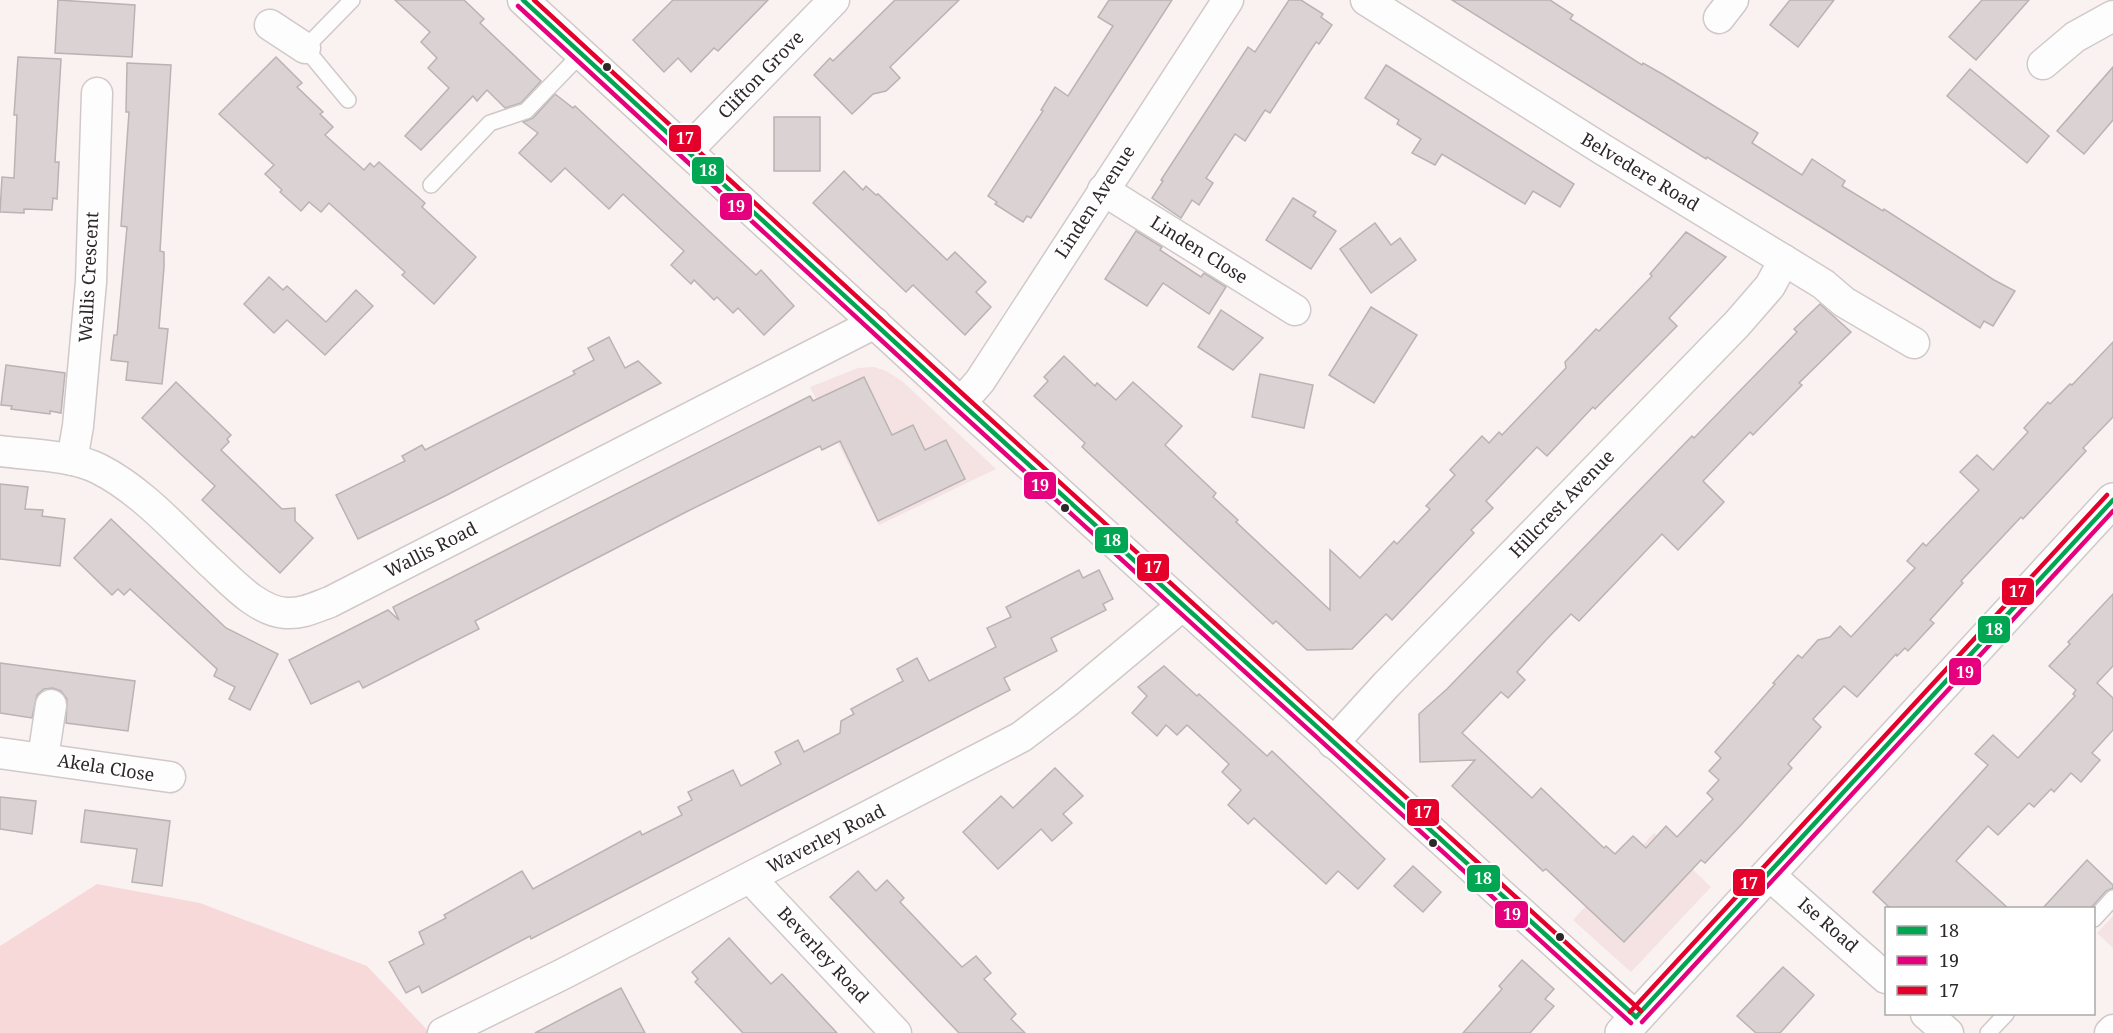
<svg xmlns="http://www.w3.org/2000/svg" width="2113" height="1033" font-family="'Noto Serif',serif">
  <rect width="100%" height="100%" fill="#faf1f1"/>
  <!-- built -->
  <g fill="#f5e3e3">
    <polygon points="874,367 886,371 902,381 996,469 879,525 810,387 858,368"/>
    <polygon points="1654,833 1711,887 1631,972 1573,920"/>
    <polygon points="2113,916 2113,948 2097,933"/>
  </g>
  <!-- green -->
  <polygon fill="#f8d9d9" points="97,884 200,903 367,966 430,1033 0,1033 0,946"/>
  <!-- building -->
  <g fill="#dbd3d3" stroke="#bab3b3" stroke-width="1.5">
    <polygon points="58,0 135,5 132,57 55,53"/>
    <polygon points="395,0 464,0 484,19 480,23 541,81 521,103 505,108 487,90 477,101 473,96 421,150 405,136 449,88 428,68 437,58 421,42 430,32"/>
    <polygon points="673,0 768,0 718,51 714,48 691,72 678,58 664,72 633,40"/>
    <polygon points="895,0 959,0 890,67 900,78 886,91 873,94 852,114 814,75 830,58 833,61"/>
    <polygon points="1109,0 1172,0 1031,218 1027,216 1023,222 995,204 997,202 988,196 1043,111 1041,110 1055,87 1068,96 1113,26 1098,17"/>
    <polygon points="1289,0 1301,0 1323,14 1321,17 1332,25 1319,44 1316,42 1270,113 1265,110 1245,141 1235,134 1206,178 1213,183 1199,205 1192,200 1181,218 1152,198 1163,181 1161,180 1248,47 1255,52"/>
    <polygon points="1452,0 1550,0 1573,15 1570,19 1642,65 1643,63 1664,75 1758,133 1752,143 1802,175 1812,159 1845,181 1842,186 1883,211 1884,209 1994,280 2015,291 1993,326 1984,321 1980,328 1829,232 1707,157 1706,159"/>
    <polygon points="1790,0 1834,0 1798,47 1770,25"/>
    <polygon points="1982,0 2029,0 1976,60 1949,37"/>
    <polygon points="18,57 61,59 55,162 59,162 57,199 53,198 52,210 24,209 24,213 0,212 2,177 14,178 17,115 14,115"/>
    <polygon points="276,57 302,83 297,87 323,112 320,114 333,127 325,135 364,170 370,163 374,167 379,162 425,203 422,207 476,257 434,304 402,275 405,272 329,203 321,212 309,202 301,211 280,192 282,190 265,174 274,165 219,114"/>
    <polygon points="127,63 171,65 160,251 164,252 164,267 159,328 168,329 162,384 126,380 128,362 111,360 114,335 117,335 127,227 121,226 129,112 126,112"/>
    <polygon points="1386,65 1574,184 1560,207 1533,191 1525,204 1442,154 1435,165 1412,153 1421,139 1397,124 1399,120 1365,98"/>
    <polygon points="2113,67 2113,120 2084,154 2057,131"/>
    <polygon points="1970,69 2049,136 2027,163 1947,96"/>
    <polygon points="555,94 573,108 575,106 756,275 761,270 794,306 764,335 738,308 733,313 717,297 714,300 694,280 691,284 671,265 684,251 623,194 609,209 565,168 551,182 519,153 538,133 523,122 533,118"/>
    <rect x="774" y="117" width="46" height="54"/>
    <polygon points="844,171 863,190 866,186 876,195 878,194 947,260 955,252 986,282 976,292 991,307 965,335 913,285 906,292 813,203"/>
    <polygon points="1293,198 1316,212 1313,216 1336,231 1311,269 1266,240"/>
    <polygon points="1375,223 1391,245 1400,238 1416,260 1371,293 1340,249"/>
    <polygon points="1136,231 1162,247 1160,250 1201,277 1204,273 1226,287 1209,314 1163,283 1147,306 1105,279"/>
    <polygon points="1686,232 1726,257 1669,318 1677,326 1595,409 1593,407 1547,456 1537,447 1486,501 1493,508 1471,530 1474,533 1392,620 1386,614 1352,649 1307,650 1276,621 1273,624 1082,447 1085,443 1034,396 1048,381 1044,377 1064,356 1095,386 1097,383 1116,400 1133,382 1182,426 1165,445 1216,493 1213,497 1238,520 1236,522 1330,610 1330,550 1360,578 1394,541 1397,544 1430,509 1426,506 1455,475 1450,470 1482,436 1489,443 1499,432 1502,435 1566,368 1565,362 1596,329 1599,331 1652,276 1650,274"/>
    <polygon points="269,277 283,290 287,286 326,322 356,290 373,306 325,355 287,320 274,333 244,304"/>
    <polygon points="1820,304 1851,332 1799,383 1802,385 1753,435 1750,432 1703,481 1724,502 1678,550 1662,534 1579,621 1571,614 1546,640 1517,672 1525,680 1508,698 1501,692 1462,733 1532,798 1541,788 1604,848 1606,846 1615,854 1633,836 1646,848 1666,826 1677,837 1713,799 1707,793 1719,780 1709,771 1721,758 1715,752 1775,684 1773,683 1798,655 1802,658 1818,640 1830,637 1840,626 1851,637 1915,568 1907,561 1923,543 1926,546 1979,490 1960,472 1977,455 1993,470 2028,432 2024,428 2048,402 2050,404 2070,384 2072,385 2113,342 2113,417 2083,448 2086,451 2023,519 2021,517 1961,581 1963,583 1930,620 1934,623 1908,651 1905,648 1897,656 1896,654 1857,697 1844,686 1813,719 1821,727 1788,764 1792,768 1741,825 1705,863 1701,860 1624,942 1546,869 1543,871 1526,855 1452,786 1475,760 1420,762 1419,714 1447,689 1692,436 1694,438 1797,332 1794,329"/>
    <polygon points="1371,307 1417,335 1374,403 1329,375"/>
    <polygon points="1221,310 1263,338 1233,370 1198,347"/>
    <polygon points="609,337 625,368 638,361 661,383 447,495 358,539 336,495 405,461 402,456 422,445 425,450 575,374 573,371 594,360 588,348"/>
    <polygon points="6,365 65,373 61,413 50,411 50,414 11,409 12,406 1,405"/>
    <polygon points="1260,374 1313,385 1304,428 1252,417"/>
    <polygon points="864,377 892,435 913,425 925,450 946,440 965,479 878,521 840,441 822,450 820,446 688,511 475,621 479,629 443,647 363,688 359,681 311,704 289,660 388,610 399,620 393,607 810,396 813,401"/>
    <polygon points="176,382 231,435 227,439 229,442 221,450 282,509 295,508 295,521 313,538 280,573 202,500 215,486 142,418"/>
    <polygon points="0,484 28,487 25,509 43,510 42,516 65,519 60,566 0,559"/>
    <polygon points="111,519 226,628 278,654 250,710 229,699 235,687 214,676 217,669 130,589 124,595 118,589 112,595 74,558"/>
    <polygon points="1079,570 1083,578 1099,570 1113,599 1103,604 1106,610 1051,638 1057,651 1004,678 1010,690 531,939 530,936 422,993 419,986 406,993 389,962 424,944 419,932 446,918 444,915 522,871 533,889 640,831 642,835 682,815 678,807 692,800 688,792 733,770 741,786 781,764 775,752 798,740 804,752 840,733 841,721 854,714 851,709 903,681 897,669 917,658 929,681 996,647 987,628 1011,617 1006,607"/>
    <polygon points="2113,594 2113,666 2097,683 2113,698 2113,730 2092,753 2100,760 2081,782 2071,773 2054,792 2051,789 2034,807 2029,803 1998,835 1988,826 1956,861 2009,909 1891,909 1873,892 1988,765 1975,754 1993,735 2018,758 2075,696 2073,694 2076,690 2049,666 2070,644 2068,642"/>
    <polygon points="0,663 135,681 128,731 66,723 67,699 61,691 53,688 44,689 37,695 32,718 0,713"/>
    <polygon points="1164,666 1197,696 1199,694 1267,756 1272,751 1385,859 1358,889 1338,871 1326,884 1254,818 1248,824 1228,805 1241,790 1222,772 1229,764 1187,725 1177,735 1166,725 1157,736 1132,713 1147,696 1138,687"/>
    <polygon points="1055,768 1083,796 1063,814 1072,823 1052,841 1041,829 998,869 963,832 1001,796 1013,808"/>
    <polygon points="0,797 36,801 32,834 0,829"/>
    <polygon points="85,810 170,821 162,886 132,882 137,849 81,842"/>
    <polygon points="2087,860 2113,885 2113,888 2106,891 2090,909 2042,909"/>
    <polygon points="1413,866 1441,892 1423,912 1394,886"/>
    <polygon points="858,871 876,891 887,880 904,898 900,902 962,967 976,956 991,973 984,979 1016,1014 1011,1019 1025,1033 959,1033 830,897"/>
    <polygon points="729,938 771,984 782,974 837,1033 743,1033 695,982 698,979 692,972"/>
    <polygon points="1522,960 1554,989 1545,999 1554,1006 1530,1033 1463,1033 1502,989 1499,986"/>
    <polygon points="1783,967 1814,995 1780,1033 1756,1033 1737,1016"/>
    <polygon points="621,988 645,1033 535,1033 592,1003"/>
  </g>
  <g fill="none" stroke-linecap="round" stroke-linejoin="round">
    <!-- lane casing -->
    <g stroke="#d1c9c9" stroke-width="18">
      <g id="lane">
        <polyline points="348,100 305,48 352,0"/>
        <polyline points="431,185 490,123 526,111 581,54"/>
        <polyline points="2094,919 2113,898"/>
        <polyline points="1988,1033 2006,1014"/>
      </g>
    </g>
    <!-- street casing -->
    <g stroke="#d1c9c9" stroke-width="33">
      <g id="street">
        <polyline points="523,0 961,403 1636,1017"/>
        <polyline points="1366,0 1602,149 1823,284 1844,302 1914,343"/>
        <polyline points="1719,18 1733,0"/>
        <polyline points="270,25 305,48"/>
        <polyline points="2043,64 2075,37 2113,16"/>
        <polyline points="687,151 834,0"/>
        <polyline points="1103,190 1295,310"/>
        <polyline points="961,403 980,381 1228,0"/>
        <path d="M0 451C30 455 72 455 99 469 141 490 177 531 211 563 232 582 257 611 286 613 302 614 316 607 330 602L875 323"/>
        <polyline points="72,460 78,426 91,282 97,93"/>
        <polyline points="1333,743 1386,685 1737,324 1770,286 1784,260"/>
        <polyline points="0,753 170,777"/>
        <polyline points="43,758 51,705"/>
        <polyline points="1768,874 1886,978"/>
        <polyline points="750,878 896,1033"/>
        <polyline points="1926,1014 1948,1033"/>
        <polyline points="443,1033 563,974 1021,737 1067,702 1171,615 1181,604"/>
        <polyline points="2110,1033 2113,1030"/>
      </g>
    </g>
    <!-- primary casing -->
    <g stroke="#d1c9c9" stroke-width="36">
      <polyline id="primary" points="1622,1033 2113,500"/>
    </g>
    <!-- lane -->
    <use href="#lane" stroke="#fefdfd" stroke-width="15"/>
    <!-- street -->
    <use href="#street" stroke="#fefdfd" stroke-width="30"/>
    <!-- primary -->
    <use href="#primary" stroke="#fefdfd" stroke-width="33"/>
    <!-- bus-1 casing -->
    <g stroke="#fff" stroke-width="9">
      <g id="bus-1">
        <polyline points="523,0 961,403 1636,1017"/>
        <polyline points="1636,1017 2113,500"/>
      </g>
    </g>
    <!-- bus-2 casing -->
    <g stroke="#fff" stroke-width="9">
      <g id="bus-2">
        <polyline points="518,6 956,409 1631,1023"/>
        <polyline points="1642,1022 2113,511"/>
      </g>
    </g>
    <!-- bus-3 casing -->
    <g stroke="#fff" stroke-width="9">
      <g id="bus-3">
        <polyline points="534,0 966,397 1641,1011"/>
        <polyline points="1630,1012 2107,495"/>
      </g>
    </g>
    <!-- bus-1 -->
    <use href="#bus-1" stroke="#00a651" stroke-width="4.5"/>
    <!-- bus-2 -->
    <use href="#bus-2" stroke="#e5007d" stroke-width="4.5"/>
    <!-- bus-3 -->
    <use href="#bus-3" stroke="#e4002b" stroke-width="4.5"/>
  </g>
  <!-- markers -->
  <g fill="#2e2828" stroke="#fff" stroke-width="2">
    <circle cx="607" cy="67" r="5"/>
    <circle cx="1065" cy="508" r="5"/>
    <circle cx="1433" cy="843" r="5"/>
    <circle cx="1560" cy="937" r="5"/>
  </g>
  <g text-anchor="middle" stroke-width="4.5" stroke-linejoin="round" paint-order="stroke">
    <!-- street labels -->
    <g font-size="18" fill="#2e2828" stroke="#fff">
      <text transform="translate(761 75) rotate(-46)" y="6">Clifton Grove</text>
      <text transform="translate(1640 172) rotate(31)" y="6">Belvedere Road</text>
      <text transform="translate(1095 202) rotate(-57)" y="6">Linden Avenue</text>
      <text transform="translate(1199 250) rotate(32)" y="6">Linden Close</text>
      <text transform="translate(89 277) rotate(-87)" y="6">Wallis Crescent</text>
      <text transform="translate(1562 504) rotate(-46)" y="6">Hillcrest Avenue</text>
      <text transform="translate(431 550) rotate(-27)" y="6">Wallis Road</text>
      <text transform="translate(106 768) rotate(9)" y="6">Akela Close</text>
      <text transform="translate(826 839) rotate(-27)" y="6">Waverley Road</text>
      <text transform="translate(1828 925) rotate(41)" y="6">Ise Road</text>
      <text transform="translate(823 955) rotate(47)" y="6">Beverley Road</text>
    </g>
  </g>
  <g stroke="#fff" stroke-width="2">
    <rect x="668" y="124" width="34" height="29" rx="6" fill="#e4002b"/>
    <rect x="691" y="156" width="34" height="29" rx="6" fill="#00a651"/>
    <rect x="719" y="192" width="34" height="29" rx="6" fill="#e5007d"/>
    <rect x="1023" y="471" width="34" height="29" rx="6" fill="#e5007d"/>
    <rect x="1094" y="526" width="35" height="28" rx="6" fill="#00a651"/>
    <rect x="1136" y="553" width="34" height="29" rx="6" fill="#e4002b"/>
    <rect x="2001" y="577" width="34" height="29" rx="6" fill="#e4002b"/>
    <rect x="1977" y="615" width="34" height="29" rx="6" fill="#00a651"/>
    <rect x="1948" y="657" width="34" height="29" rx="6" fill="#e5007d"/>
    <rect x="1406" y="798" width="34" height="29" rx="6" fill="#e4002b"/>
    <rect x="1466" y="864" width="35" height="29" rx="6" fill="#00a651"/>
    <rect x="1732" y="868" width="34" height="29" rx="6" fill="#e4002b"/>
    <rect x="1494" y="900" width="35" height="29" rx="6" fill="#e5007d"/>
  </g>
  <g font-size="16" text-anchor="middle" font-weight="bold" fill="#fff">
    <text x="685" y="144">17</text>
    <text x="708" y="176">18</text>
    <text x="736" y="212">19</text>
    <text x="1040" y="491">19</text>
    <text x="1112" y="546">18</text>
    <text x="1153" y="573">17</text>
    <text x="2018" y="597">17</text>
    <text x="1994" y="635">18</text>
    <text x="1965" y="678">19</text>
    <text x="1423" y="818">17</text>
    <text x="1483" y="884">18</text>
    <text x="1749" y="889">17</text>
    <text x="1512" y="920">19</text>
  </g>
  <!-- legend -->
  <rect x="1885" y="907" width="210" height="108" fill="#ffffff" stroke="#aba9a9" stroke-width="1.5"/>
  <rect x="1897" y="926" width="30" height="9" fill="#00a651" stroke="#aba9a9" stroke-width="1.5"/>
  <text x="1939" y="937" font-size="18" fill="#2e2828">18</text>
  <rect x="1897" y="956" width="30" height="9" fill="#e5007d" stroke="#aba9a9" stroke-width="1.5"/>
  <text x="1939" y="967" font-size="18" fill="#2e2828">19</text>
  <rect x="1897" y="986" width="30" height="9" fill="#e4002b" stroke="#aba9a9" stroke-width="1.5"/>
  <text x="1939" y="997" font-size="18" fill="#2e2828">17</text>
</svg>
